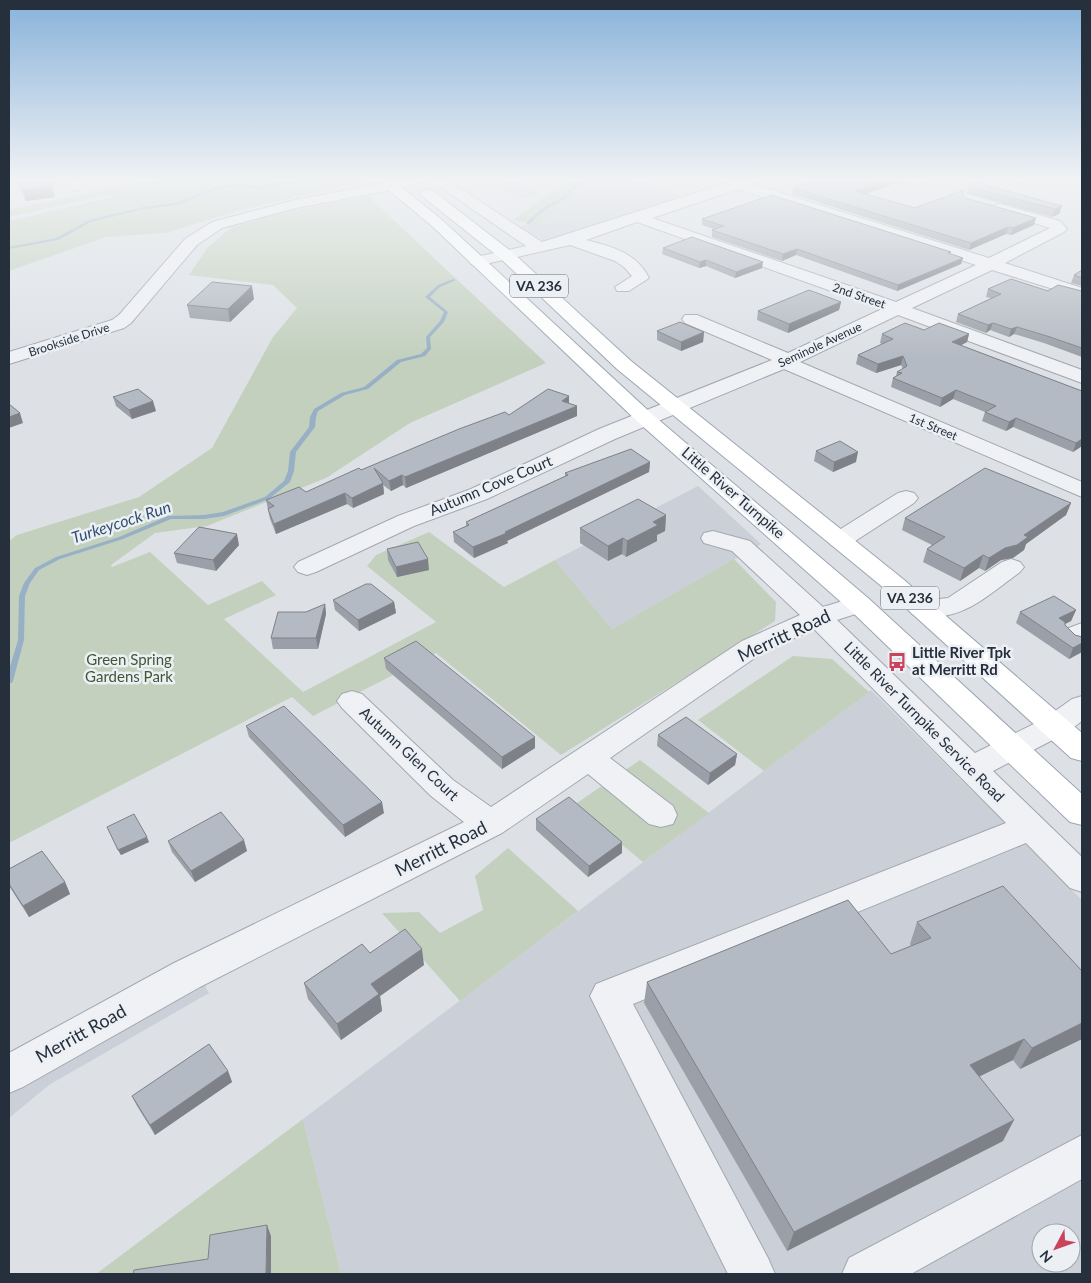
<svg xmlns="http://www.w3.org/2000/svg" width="1091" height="1283" font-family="Lato,sans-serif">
  <rect width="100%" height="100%" fill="#dde1e6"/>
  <!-- built -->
  <g fill="#cbd0d8" fill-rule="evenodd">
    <polygon points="595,178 630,178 682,196 544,241 521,227"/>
    <polygon points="517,182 538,195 518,199 498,186"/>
    <polygon points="698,486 761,544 612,629 555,560"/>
    <path d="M871 690 1082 900V1274H341L303 1119ZM1041 1233H1071V1263H1041Z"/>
    <polygon points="203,983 209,993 49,1085 9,1118 9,1067 19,1059"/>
  </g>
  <!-- green -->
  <g fill="#c3d0be">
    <polygon points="172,178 363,178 367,181 240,210 166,233 106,237 9,271 9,221 112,197 108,195 9,217 9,210 116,187"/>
    <polygon points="601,178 581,190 537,225 513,220 547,195 579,179"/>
    <polygon points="368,196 546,363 410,423 326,478 207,526 155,533 111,565 112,567 150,552 208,605 262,581 276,595 224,619 303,692 436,622 367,566 376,555 429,532 504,587 555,560 612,629 734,559 776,602 775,621 561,755 436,653 313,716 292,697 9,843 9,541 17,535 139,497 212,448 273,337 297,308 273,285 189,275 208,247 232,227 281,213"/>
    <polygon points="793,656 832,659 869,692 764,771 698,720"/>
    <polygon points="640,760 709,813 643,862 574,805"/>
    <polygon points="508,848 578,911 460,1001 382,913 419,912 440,933 483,910 475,876"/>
    <polygon points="303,1119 341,1274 96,1274"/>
  </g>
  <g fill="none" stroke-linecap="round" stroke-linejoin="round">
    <!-- stream -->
    <g fill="#98b0c6" fill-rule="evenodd">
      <polygon points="317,178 334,178 287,183 260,189 236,186 217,189 177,205 144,209 91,222 58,240 9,249 9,247 56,238 89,220 144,207 175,203 216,187 236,184 260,187 287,181"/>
      <polygon points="586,178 591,178 580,184 563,200 546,209 529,224 527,224 527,222 544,207 561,198 578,182"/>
      <polygon points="453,279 456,280 440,287 430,297 448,312 444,322 430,337 431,349 425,356 401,362 368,389 345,395 318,411 316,417 315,427 296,452 294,471 290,482 269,499 224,516 204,519 171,519 123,539 60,559 39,570 30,583 25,596 24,640 13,681 12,683 9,683 9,670 18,640 19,596 24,583 35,568 56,557 119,537 168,516 204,515 223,512 265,497 284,481 288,471 290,452 309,427 310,417 314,409 341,393 364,387 397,360 421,354 427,348 426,337 440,321 444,312 425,297 438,285"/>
    </g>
    <!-- minor casing -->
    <g stroke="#a2a8b0" stroke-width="2">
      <g id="minor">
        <polygon points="65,178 79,178 84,187 77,191 72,190"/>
        <polygon points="409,178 417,179 419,182 412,186 296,208 222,228 197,245 131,323 124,328 9,364 9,352 112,320 119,315 185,239 212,222 295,200"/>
        <path d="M427 178H444L542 242 742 178H760L759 182 752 184 989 258 1050 228 995 211 993 208 995 205 1000 204 1060 221 1067 229 1064 232 1005 263 1082 288V298L992 270 912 308 1082 370V383L898 315 800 362 1082 482V497L784 369 615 439 487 499 414 526 316 572 307 575 298 572 294 567 298 562 398 516 471 489 599 429 772 360 685 323 682 319 685 315H697L788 353 882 309 637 222 586 240C611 246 637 253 649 278L629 291H617L615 287 632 276 624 267 615 261 570 245 477 266 471 264 469 261 471 258 526 246ZM738 189 976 265 896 302 652 218Z"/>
        <path d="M893 178H929L930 179C924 186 900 185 893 178Z"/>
        <polygon points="906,491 914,493 918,498 914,503 849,545 840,547 831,545 828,540 831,535 898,493"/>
        <polygon points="713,531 750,541 823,607 859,596 868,598 872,604 868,610 837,620 975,753 1044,719 1072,699 1082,696 1082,721 1066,733 993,771 1082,857 1082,892 1070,888 1026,843 633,1004 768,1258 775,1274 728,1274 590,996 596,984 1006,823 814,629 762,653 610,758 673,806 677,815 673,824 661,827 649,824 588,774 502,833 200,987 23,1087 9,1093 9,1053 174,963 464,822 431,796 342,708 337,701 342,694 352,691 362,694 453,780 491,807 742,641 800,615 732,551 704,543 701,538 704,533"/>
        <path d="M1011 559 1020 562 1024 567 1020 572C985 597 958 626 912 614L908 608 912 602 948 598 1002 562Z"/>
        <polygon points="1082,623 1082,648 1072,645 1062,635 1066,629"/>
        <polygon points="1082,1135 1082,1179 911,1274 842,1274 849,1258"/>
      </g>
    </g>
    <!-- major casing -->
    <g stroke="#9ca6b2" stroke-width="2">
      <g id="major">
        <polygon points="374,178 390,178 441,219 653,415 868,598 1082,794 1082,825 1070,822 850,610 639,423 431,225"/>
        <polygon points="427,189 432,190 512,252 631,361 903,579 1082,733 1082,761 1071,758 885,589 617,369 500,258 422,196 420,193"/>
      </g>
    </g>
    <!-- minor -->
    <use href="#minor" fill="#eff1f5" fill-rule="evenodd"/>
    <!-- major -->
    <use href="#major" fill="#fff" fill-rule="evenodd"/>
  </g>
  <!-- wall -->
  <g fill="#9ba0a8">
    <polygon points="14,178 48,178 52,186 55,197 26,201"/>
    <polygon points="897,183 865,194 915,208 962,195 965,198 1034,225 1011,235 1006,234 969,250 792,194 793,188"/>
    <polygon points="969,187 1062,206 1059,214 1052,217 967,194"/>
    <polygon points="702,219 950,254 963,258 961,264 897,291 796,255 782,261 712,237 712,230 714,229 702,225"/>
    <polygon points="663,248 762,268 735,278 706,266 699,268 662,254"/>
    <polygon points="1082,270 1082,286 1071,283 1074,275"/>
    <polygon points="988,289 1082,291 1082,357 1044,343 1014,334 1009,337 990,330 986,333 956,322 958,314 991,298 986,297"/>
    <polygon points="254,299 230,322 190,318 187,305"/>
    <polygon points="841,302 839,310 788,333 757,320 758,311"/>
    <polygon points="924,330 969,334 967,342 961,345 1082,391 1082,446 1073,452 1013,427 1006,431 982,421 985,412 953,399 940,407 891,387 893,378 896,376 897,372 903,369 901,365 876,373 856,364 858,355 882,344 880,343 882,334"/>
    <polygon points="657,331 704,332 703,342 681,351 657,340"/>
    <polygon points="569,396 569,403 577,406 577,416 406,488 403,485 391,491 383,485 384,494 353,508 347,504 276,534 270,519 266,500 306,492 361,470 509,415"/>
    <polygon points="113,397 156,411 132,419 116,406"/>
    <polygon points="816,451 856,462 833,472 814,461"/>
    <polygon points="650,462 649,472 507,541 508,543 474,558 454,542 453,532 466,526 466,522 565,476 565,473"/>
    <polygon points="1071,503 1066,515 1026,544 1024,550 1013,558 1001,560 985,571 979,568 960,581 923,562 927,549 932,545 902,530 905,518"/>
    <polygon points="666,515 665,531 657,535 657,541 626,557 622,554 608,561 580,543 580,528"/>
    <polygon points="239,545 216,571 177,563 174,553"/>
    <polygon points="387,549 429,570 397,577 388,560"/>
    <polygon points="333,600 394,602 396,613 359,631 335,610"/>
    <polygon points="325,604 326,614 318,649 273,649 271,638 306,612"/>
    <polygon points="1076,610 1071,621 1065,624 1065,625 1075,635 1082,637 1082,652 1069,659 1016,623 1020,612"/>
    <polygon points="384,658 535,748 502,769 386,669"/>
    <polygon points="246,726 384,813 345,837 249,737"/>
    <polygon points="658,735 737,754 735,765 708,785 657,746"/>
    <polygon points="536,819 622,842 622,853 588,877 536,830"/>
    <polygon points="107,827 149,842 121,855"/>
    <polygon points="168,841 247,851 195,882 172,852"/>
    <polygon points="9,869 65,882 70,894 29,917 9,886"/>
    <polygon points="917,922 1082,971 1082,1039 1020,1069 1013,1060 980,1076 1003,1141 787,1251 644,1003 647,982 891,954 911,946 910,944"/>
    <polygon points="370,953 424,965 380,996 382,1011 341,1040 308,999 304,983"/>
    <polygon points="228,1071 232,1082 155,1135 137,1106 132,1096"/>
  </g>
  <!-- shaded-wall -->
  <g fill="#7e8288">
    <polygon points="892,178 898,178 897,183 854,198 855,191"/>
    <polygon points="52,186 55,197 26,201 23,190"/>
    <polygon points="1062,206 1059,214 1052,217 1055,209"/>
    <polygon points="1036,218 1034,225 1011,235 1013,228"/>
    <polygon points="1008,227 1006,234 969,250 971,243"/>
    <polygon points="797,249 796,255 782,261 783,254"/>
    <polygon points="963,258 961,264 897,291 898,285"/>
    <polygon points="706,260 706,266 699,268 700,262"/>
    <polygon points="763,262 762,268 735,278 736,272"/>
    <polygon points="252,286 254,299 230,322 228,309"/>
    <polygon points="841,302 839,310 788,333 789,324"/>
    <polygon points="993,323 990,330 986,333 988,325"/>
    <polygon points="1017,327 1014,334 1009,337 1011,329"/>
    <polygon points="704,332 703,342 681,351 681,342"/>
    <polygon points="969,334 967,342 950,351 952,342"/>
    <polygon points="903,356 901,365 876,373 878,364"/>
    <polygon points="956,390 953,399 940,407 942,398"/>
    <polygon points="569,396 569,405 562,401"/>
    <polygon points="153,401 156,411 132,419 129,410"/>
    <polygon points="577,406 577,416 406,488 405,477"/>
    <polygon points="20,413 23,423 9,428 9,417"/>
    <polygon points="1016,418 1013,427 1006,431 1009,422"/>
    <polygon points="1082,439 1082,446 1073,452 1076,443"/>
    <polygon points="858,452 856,462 833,472 834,462"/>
    <polygon points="650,462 649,472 507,541 508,543 474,558 473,547"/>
    <polygon points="402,475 403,485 391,491 389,481"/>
    <polygon points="383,483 384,494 353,508 352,498"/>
    <polygon points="345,493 347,504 276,534 274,524"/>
    <polygon points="1071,503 1066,515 1026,544 1024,550 1013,558 1001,560 985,571 989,558 1024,535"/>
    <polygon points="666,515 665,531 657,535 657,541 626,557 627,541 653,522"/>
    <polygon points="237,534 239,545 216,571 213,560"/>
    <polygon points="623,538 622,554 608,561 608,546"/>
    <polygon points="983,555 979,568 960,581 964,568"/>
    <polygon points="428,559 429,570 397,577 396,567"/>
    <polygon points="394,602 396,613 359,631 358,620"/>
    <polygon points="325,604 326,614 318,649 316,638"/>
    <polygon points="1076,610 1071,621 1055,629 1059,618"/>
    <polygon points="1082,643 1082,652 1069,659 1073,648"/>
    <polygon points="535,737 535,748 502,769 502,757"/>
    <polygon points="737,754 735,765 708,785 710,773"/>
    <polygon points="382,802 384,813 345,837 343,825"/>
    <polygon points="147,837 149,842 121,855 118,850"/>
    <polygon points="244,840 247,851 195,882 191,871"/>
    <polygon points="622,842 622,853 588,877 589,866"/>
    <polygon points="65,882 70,894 29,917 23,906"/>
    <polygon points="422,949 424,965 380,996 382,1011 341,1040 337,1024 371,984"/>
    <polygon points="1082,1023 1082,1039 1020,1069 1032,1048"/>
    <polygon points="1024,1039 1013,1060 960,1086 970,1065"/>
    <polygon points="228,1071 232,1082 155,1135 150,1125"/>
    <polygon points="1014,1120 1003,1141 787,1251 794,1232"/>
    <polygon points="267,1225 271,1236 271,1274 266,1274"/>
  </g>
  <!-- building -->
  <g fill="#b4bac3" stroke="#7e8288">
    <polygon points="17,178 48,178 52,186 23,190"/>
    <polygon points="840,178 892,178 855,191 915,208 964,190 962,194 965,198 1036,218 1013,228 1008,227 971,243 793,188 817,180 827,183"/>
    <polygon points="978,183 1062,206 1055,209 969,187"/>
    <polygon points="772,195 951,252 948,253 963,258 898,285 797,249 783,254 712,230 724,226 702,219"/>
    <polygon points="692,237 763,262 736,272 706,260 700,262 663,248"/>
    <polygon points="1082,270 1082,278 1074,275"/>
    <polygon points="1011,279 1048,291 1058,285 1082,291 1082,348 1047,336 1017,327 1011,329 993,323 988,325 958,314 1001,294 988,289"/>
    <polygon points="212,282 252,286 228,309 187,305"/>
    <polygon points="809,290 841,302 789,324 758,311"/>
    <polygon points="680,322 704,332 681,342 657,331"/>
    <polygon points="905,323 924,330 939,323 969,334 952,342 1082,391 1082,439 1076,443 1016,418 1009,422 985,412 996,406 956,390 942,398 893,378 902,373 897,372 907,366 903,356 878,364 858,355 893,339 882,334"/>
    <polygon points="138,389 153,401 129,410 113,397"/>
    <polygon points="548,389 569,396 562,401 577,406 405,477 402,475 389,481 374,468 383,483 352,498 345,493 274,524 268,509 274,506 266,500 299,487 306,492 359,468 361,470 459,429 505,412 509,415"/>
    <polygon points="9,404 20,413 9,417"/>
    <polygon points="840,441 858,452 834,462 816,451"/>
    <polygon points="631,449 650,462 505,532 507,533 473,547 453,532 469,525 466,522 568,475 565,473"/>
    <polygon points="985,468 1071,503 1024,535 1028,537 1017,545 1005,548 989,558 983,555 964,568 927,549 945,537 905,518"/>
    <polygon points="638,499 666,515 653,522 658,525 627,541 623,538 608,546 580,528"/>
    <polygon points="199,527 237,534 213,560 174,553"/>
    <polygon points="418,542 428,559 396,567 387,549"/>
    <polygon points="366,584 371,584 394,602 358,620 333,600"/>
    <polygon points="1054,596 1076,610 1059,618 1065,622 1065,625 1075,635 1082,637 1082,643 1073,648 1020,612"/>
    <polygon points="325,604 316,638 271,638 278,612 306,612"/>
    <polygon points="416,641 535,737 502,757 384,658"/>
    <polygon points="284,706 382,802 343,825 246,726"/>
    <polygon points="686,717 737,754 710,773 658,735"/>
    <polygon points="569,797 622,842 589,866 536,819"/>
    <polygon points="221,812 244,840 191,871 168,841"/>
    <polygon points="134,814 147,837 118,850 107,827"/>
    <polygon points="42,851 65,882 23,906 9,884 9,869"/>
    <polygon points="1003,886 1082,971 1082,1023 1032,1048 1024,1039 970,1065 1014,1120 794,1232 647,982 848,900 891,954 931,938 917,922"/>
    <polygon points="405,929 422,949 371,984 379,994 337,1024 304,983 362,944 370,953"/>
    <polygon points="209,1044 228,1071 150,1125 132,1096"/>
    <polygon points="267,1225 266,1274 133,1274 134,1270 208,1259 210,1235"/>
  </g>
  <!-- sky -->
  <linearGradient id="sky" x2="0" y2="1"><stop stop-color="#88b2da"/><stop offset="0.5" stop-color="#f0f2f4"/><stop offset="1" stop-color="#f0f2f4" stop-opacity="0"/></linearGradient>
  <rect width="1091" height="358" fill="url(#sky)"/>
  <!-- icons -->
  <defs>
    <g id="bus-bare" transform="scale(1.5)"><path d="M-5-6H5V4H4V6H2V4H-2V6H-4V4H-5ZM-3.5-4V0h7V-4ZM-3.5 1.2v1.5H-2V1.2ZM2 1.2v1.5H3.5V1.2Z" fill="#cb425b" stroke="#ecf0f4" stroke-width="2.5" paint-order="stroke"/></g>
  </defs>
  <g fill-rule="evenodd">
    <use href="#bus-bare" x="897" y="662"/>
  </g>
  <g text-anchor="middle" stroke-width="5" stroke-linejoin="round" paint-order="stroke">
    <!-- far-street labels -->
    <g font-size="12" fill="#262f3c" stroke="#ecf0f4">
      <text transform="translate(859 296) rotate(19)" y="4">2nd Street</text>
      <text transform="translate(69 340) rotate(-18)" y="4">Brookside Drive</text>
      <text transform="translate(820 345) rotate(-25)" y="4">Seminole Avenue</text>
      <text transform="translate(933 427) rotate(23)" y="4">1st Street</text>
    </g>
    <!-- shield labels -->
    <g fill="#ecf0f4" stroke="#616973" stroke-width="1">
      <rect x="510" y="274.5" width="58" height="23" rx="4"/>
      <rect x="881" y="586.5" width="58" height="23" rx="4"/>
    </g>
    <g font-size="14" font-weight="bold" fill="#262f3c">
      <text x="539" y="291">VA 236</text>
      <text x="910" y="603">VA 236</text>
    </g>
    <!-- street labels -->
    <g font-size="15" fill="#262f3c" stroke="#ecf0f4">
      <text transform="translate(491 486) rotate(-23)" y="5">Autumn Cove Court</text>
      <text transform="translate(733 493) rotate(41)" y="5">Little River Turnpike</text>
      <text transform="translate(924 722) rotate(45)" y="5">Little River Turnpike Service Road</text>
      <text transform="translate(409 754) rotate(43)" y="5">Autumn Glen Court</text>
    </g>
    <!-- poi labels -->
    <g font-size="15" font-weight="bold" fill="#262f3c" stroke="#ecf0f4" text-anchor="start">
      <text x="912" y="658">Little River Tpk<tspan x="912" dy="17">at Merritt Rd</tspan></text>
    </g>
    <!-- park labels -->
    <g font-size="15" fill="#3c5834" stroke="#ecf0f4">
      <text x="129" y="665">Green Spring<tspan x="129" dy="17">Gardens Park</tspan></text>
    </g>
    <!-- water labels -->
    <g font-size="16" font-style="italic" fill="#314f70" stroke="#ecf0f4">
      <text transform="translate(121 522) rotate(-18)" y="6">Turkeycock Run</text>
    </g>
    <!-- near-street labels -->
    <g font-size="18" fill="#262f3c" stroke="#ecf0f4">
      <text transform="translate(784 636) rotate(-25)" y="6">Merritt Road</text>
      <text transform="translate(441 849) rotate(-27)" y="6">Merritt Road</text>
      <text transform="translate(81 1034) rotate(-29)" y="6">Merritt Road</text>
    </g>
  </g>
  <!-- border -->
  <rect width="1091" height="1283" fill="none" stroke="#262f3c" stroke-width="20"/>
  <!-- north arrow -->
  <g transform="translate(1056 1248) rotate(229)"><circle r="24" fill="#ecf0f4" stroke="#9da3aa"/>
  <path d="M0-4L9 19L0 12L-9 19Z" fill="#cb425b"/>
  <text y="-8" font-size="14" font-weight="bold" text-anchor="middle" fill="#262f3c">N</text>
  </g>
</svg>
